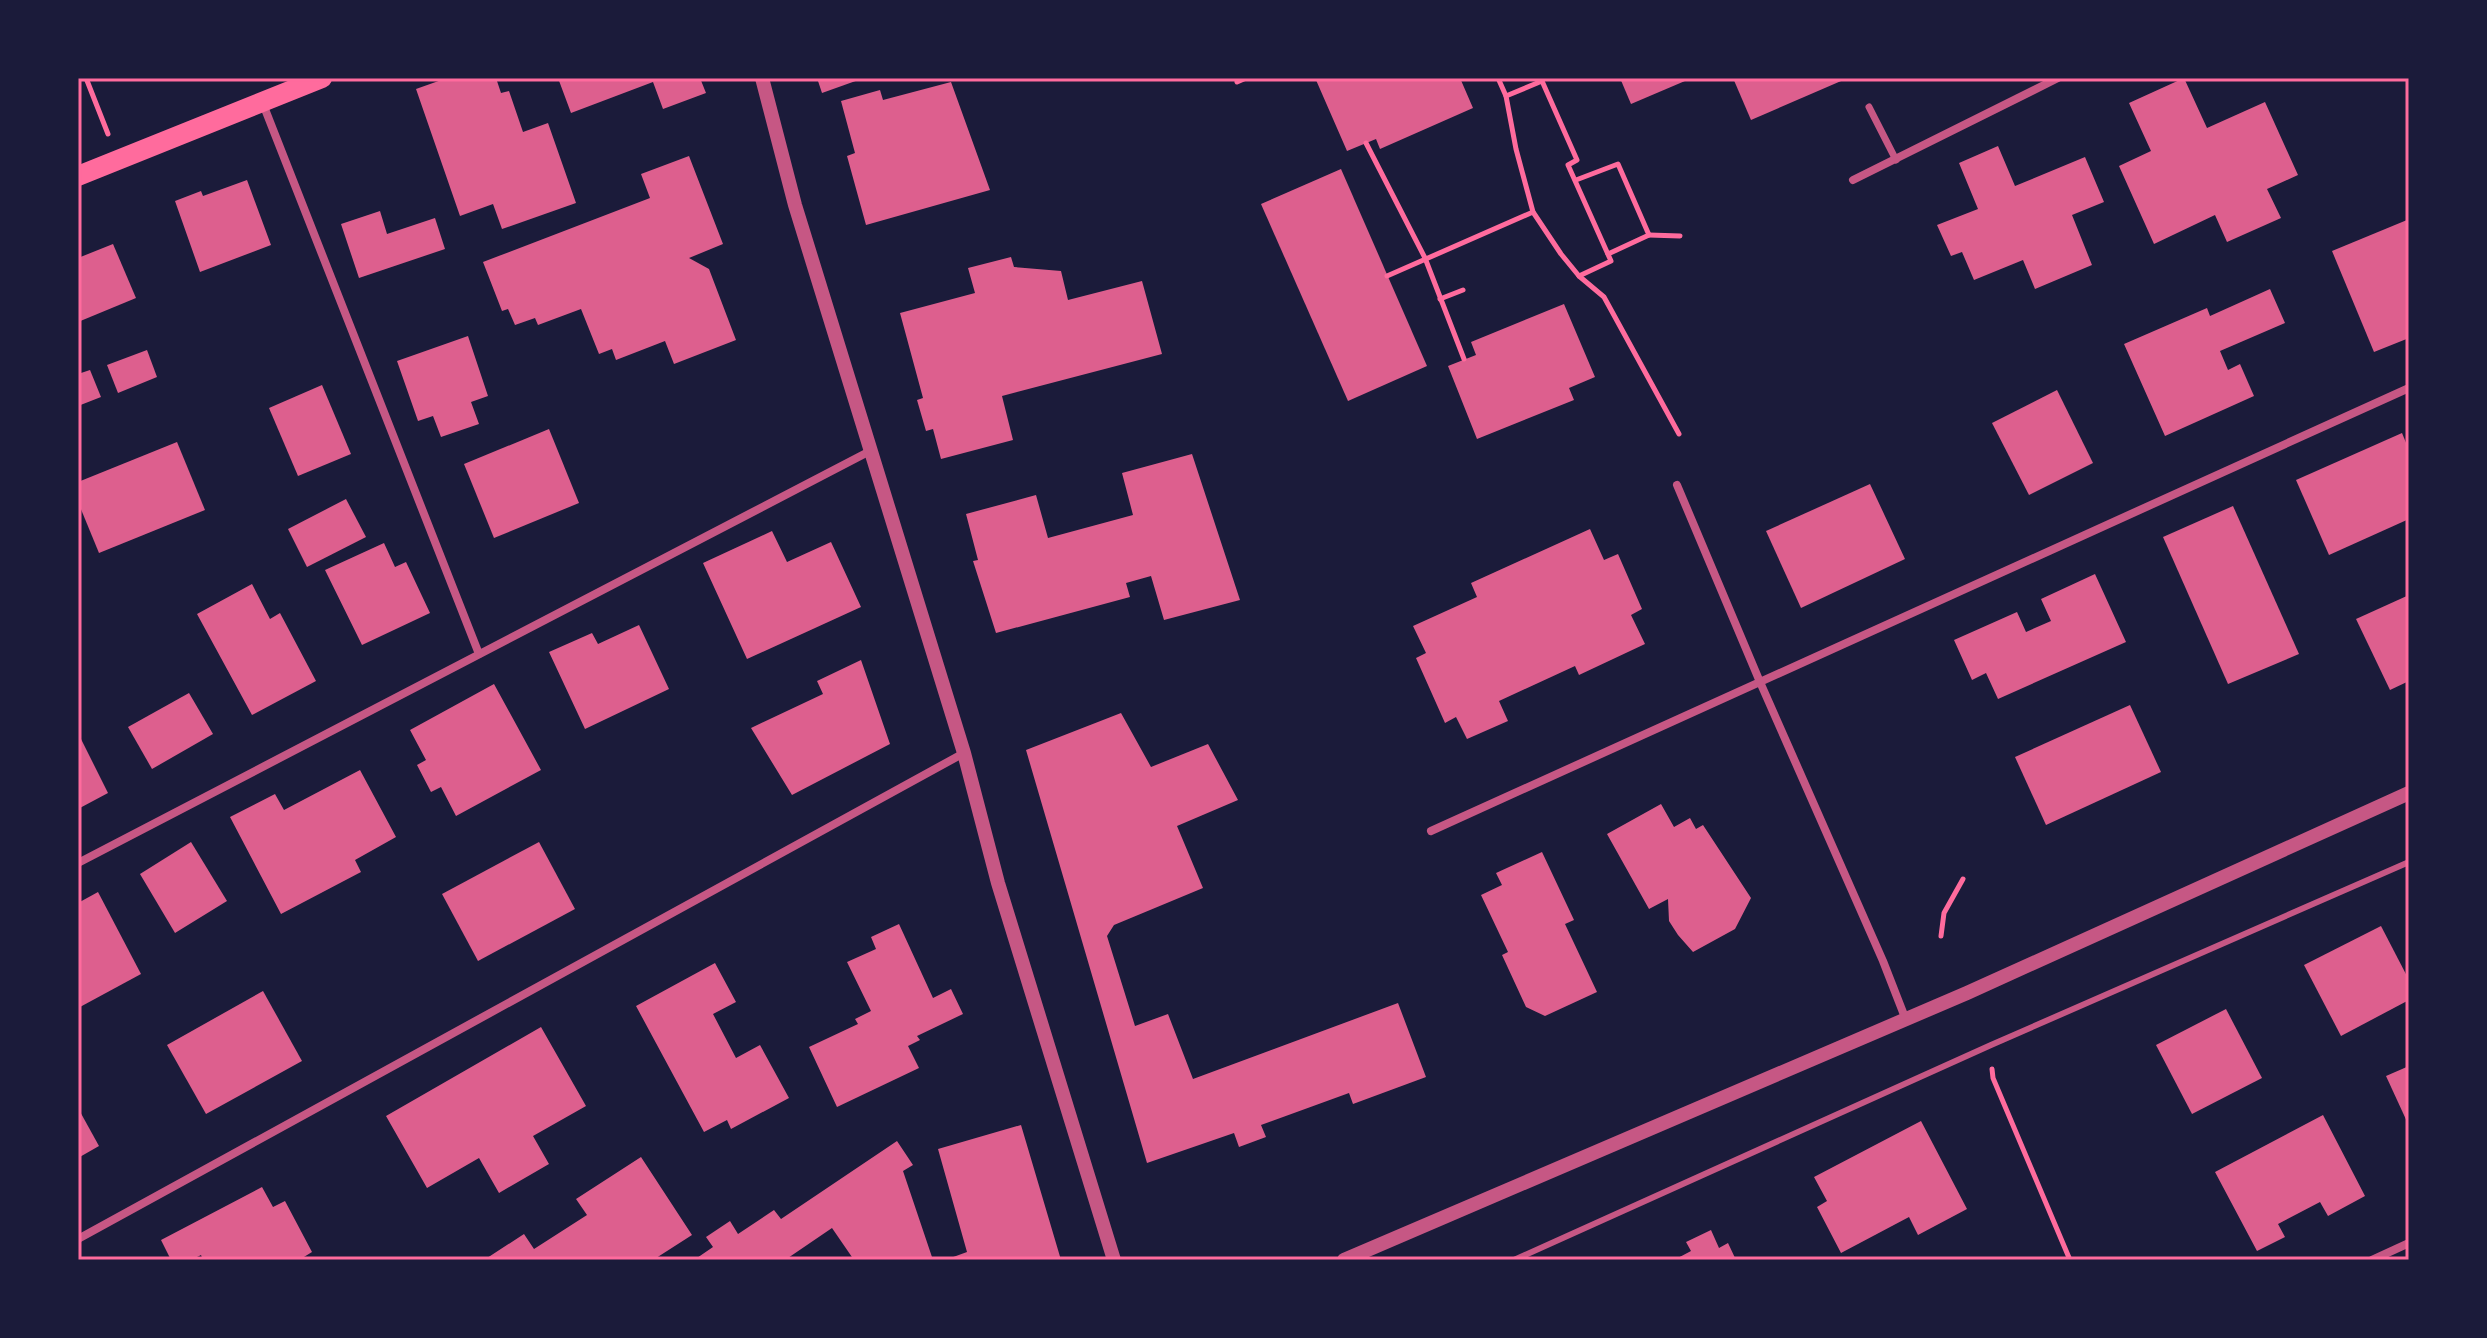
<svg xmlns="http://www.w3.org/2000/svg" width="2487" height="1338" font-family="Figtree,sans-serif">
  <rect width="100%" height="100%" fill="#1b1b3a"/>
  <!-- building -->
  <g fill="#dd5f8e">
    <polygon points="447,78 496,78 501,93 509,91 523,132 548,123 576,203 502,229 493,204 460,216 416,89"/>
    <polygon points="558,78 700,78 706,93 663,109 653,82 571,113"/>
    <polygon points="817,78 864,78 822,93"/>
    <polygon points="1321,78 1460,78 1473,108 1380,149 1376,139 1347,151 1316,80"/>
    <polygon points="1620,78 1692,78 1631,104"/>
    <polygon points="1733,78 1848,78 1751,120"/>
    <polygon points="2184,78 2207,128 2265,102 2298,175 2267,189 2281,218 2227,242 2215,215 2154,244 2119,166 2151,151 2129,103"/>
    <polygon points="951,82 990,190 866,225 847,156 855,153 841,101 880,90 883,100"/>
    <polygon points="1998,146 2015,186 2085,157 2104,202 2072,215 2092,265 2035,289 2023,260 1974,280 1962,252 1951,256 1937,225 1978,209 1959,163"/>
    <polygon points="689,156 723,244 689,258 709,269 736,340 674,364 665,341 616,360 612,349 599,354 581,309 538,325 535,318 515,325 508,309 502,311 483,262 650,198 641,174"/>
    <polygon points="1341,169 1427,366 1348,401 1261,204"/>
    <polygon points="247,180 271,245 200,272 175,201 201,191 203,196"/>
    <polygon points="380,211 387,234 435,218 445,249 359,278 341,224"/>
    <polygon points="2407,220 2409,225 2409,338 2374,352 2332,251"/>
    <polygon points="113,244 136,298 78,322 78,258"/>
    <polygon points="1011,257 1014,267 1061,271 1068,300 1142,281 1162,354 1002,396 1013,440 941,459 933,429 926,431 917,400 923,398 900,313 975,293 968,268"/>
    <polygon points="2270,289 2285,323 2220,351 2228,370 2240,364 2254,396 2165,436 2124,344 2207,308 2210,316"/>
    <polygon points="1564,304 1595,377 1569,388 1574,400 1477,439 1448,366 1476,355 1471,342"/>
    <polygon points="468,336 488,396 471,402 479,424 441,437 433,416 418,421 397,361"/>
    <polygon points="147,350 157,377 118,393 107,365"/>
    <polygon points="90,370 101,397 78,406 78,374"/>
    <polygon points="322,385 351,454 298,476 269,408"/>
    <polygon points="2057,390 2093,463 2029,495 1992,423"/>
    <polygon points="549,429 579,503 494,538 464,464"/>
    <polygon points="2402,433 2409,450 2409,519 2329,555 2296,480"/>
    <polygon points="177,442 205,510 99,553 78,502 78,482"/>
    <polygon points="1192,454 1240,600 1164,620 1151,576 1126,583 1130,597 996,633 973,561 978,560 966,514 1036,495 1048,538 1133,515 1122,473"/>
    <polygon points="1870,484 1905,559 1801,608 1766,531"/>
    <polygon points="346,499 366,537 307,567 288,529"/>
    <polygon points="2233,506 2299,654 2228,684 2163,537"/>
    <polygon points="1590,529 1604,560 1618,554 1642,609 1631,615 1645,644 1579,675 1575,666 1499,701 1508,721 1467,739 1456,717 1445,723 1416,658 1426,653 1413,626 1477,597 1471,583"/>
    <polygon points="772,531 787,562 831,542 861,607 747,659 703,563"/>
    <polygon points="384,543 395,567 406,562 430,613 362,645 325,570"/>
    <polygon points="2095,574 2126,642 1998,699 1986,673 1972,680 1954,640 2017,612 2026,632 2051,621 2041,599"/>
    <polygon points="252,584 270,619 280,613 316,681 252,715 197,614"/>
    <polygon points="2409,595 2409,681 2390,690 2356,619"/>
    <polygon points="639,625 669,689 585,729 549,652 592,633 598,644"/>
    <polygon points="861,660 890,744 792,795 751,728 823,694 817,681"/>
    <polygon points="494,684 541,770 456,816 441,787 431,792 417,765 426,760 410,730"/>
    <polygon points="189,693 213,734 152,769 128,727"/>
    <polygon points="2130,705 2161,772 2046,825 2015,757"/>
    <polygon points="1121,713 1151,767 1208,744 1238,800 1177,826 1203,888 1114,925 1107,936 1135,1026 1168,1014 1193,1079 1398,1003 1426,1077 1353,1104 1349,1093 1261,1125 1266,1137 1239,1147 1234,1133 1147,1163 1026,750"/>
    <polygon points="78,733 108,793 78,809"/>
    <polygon points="360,770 396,837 355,860 361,872 281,914 230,817 275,794 284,810"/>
    <polygon points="1661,804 1674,827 1690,818 1696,829 1703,825 1751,898 1735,929 1693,952 1678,935 1669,921 1668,899 1649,909 1607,834"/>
    <polygon points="191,842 227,901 175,933 140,874"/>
    <polygon points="539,842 575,909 478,961 442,894"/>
    <polygon points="1542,852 1574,920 1565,924 1597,992 1545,1016 1526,1007 1502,955 1508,952 1481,895 1502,885 1496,873"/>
    <polygon points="98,892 141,974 80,1007 78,1003 78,903"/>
    <polygon points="899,924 933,998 951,989 963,1014 917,1036 920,1040 908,1046 919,1068 837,1107 809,1047 858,1024 855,1019 871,1011 847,962 876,949 871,937"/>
    <polygon points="2381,926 2409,980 2409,1000 2341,1036 2304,965"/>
    <polygon points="715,963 736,1002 713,1014 736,1058 760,1045 789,1098 731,1129 727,1120 704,1132 636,1006"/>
    <polygon points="263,991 302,1061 206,1114 167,1045"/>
    <polygon points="2226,1009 2262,1078 2192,1114 2156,1045"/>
    <polygon points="541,1027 586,1106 533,1136 549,1164 499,1193 479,1158 427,1188 386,1116"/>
    <polygon points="2409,1066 2409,1126 2386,1076"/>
    <polygon points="78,1108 99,1146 78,1158"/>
    <polygon points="2323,1115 2365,1196 2328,1216 2320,1202 2278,1224 2285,1237 2257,1251 2215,1172"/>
    <polygon points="1921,1121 1967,1209 1918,1235 1909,1217 1841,1253 1817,1207 1827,1201 1814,1177"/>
    <polygon points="1021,1125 1061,1260 945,1260 967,1252 938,1149"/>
    <polygon points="897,1141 913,1165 903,1171 933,1260 854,1260 832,1228 785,1260 694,1260 713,1247 706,1237 730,1221 738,1234 774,1210 781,1219"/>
    <polygon points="641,1157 692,1235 653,1260 484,1260 524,1234 534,1249 587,1215 576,1199"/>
    <polygon points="262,1187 273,1207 285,1201 312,1252 299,1260 203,1260 201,1255 191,1260 171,1260 161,1240"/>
    <polygon points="1711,1230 1719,1248 1728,1243 1736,1260 1674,1260 1691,1251 1686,1242"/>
  </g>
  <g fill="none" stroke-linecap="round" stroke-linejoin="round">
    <!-- path -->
    <g stroke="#ff6b9d" stroke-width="5">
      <polyline points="86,78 108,134"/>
      <polyline points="1498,78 1506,96 1516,149 1533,212 1561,254 1579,276 1604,297 1679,434"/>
      <polyline points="1237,82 1246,78"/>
      <polyline points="1506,96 1542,81 1577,160 1568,165 1611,261 1579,276"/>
      <polyline points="1366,143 1425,258 1464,359"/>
      <polyline points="1576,180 1618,164 1649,235 1608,254"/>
      <polyline points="1649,235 1680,236"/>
      <polyline points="1387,276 1533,212"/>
      <polyline points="1440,299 1463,290"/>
      <polyline points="1941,936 1944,913 1963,879"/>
      <polyline points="1992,1069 1993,1078 2070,1260"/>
    </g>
    <!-- service -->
    <polyline stroke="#c65784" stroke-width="6" points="1514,1260 1991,1045 2409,862"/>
    <!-- pedestrian -->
    <polyline stroke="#c65784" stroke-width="7" points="1869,107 1896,160"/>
    <!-- minor -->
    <g stroke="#c65784" stroke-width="8">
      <polyline points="263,104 479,654"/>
      <polyline points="1853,180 2058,78"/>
      <polyline points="1677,485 1760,682 1883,961 1906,1020"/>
      <polyline points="1431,831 2409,388"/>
      <polyline points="78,863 872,450"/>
      <polyline points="78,1239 964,753"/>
      <polyline points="2372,1260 2409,1243"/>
    </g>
    <!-- tertiary -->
    <g stroke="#c65784" stroke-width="14">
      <polyline points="762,78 795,205 964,753 998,883 1114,1260"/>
      <polyline points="1344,1260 1967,993 2409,793"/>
    </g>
    <!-- primary -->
    <polyline stroke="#ff6b9d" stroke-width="20" points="78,176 322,78"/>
  </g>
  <!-- border -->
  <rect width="2487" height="1338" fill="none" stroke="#1b1b3a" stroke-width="160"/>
  <rect x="80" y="80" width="2327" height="1178" fill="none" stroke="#ff6b9d" stroke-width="3"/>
</svg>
